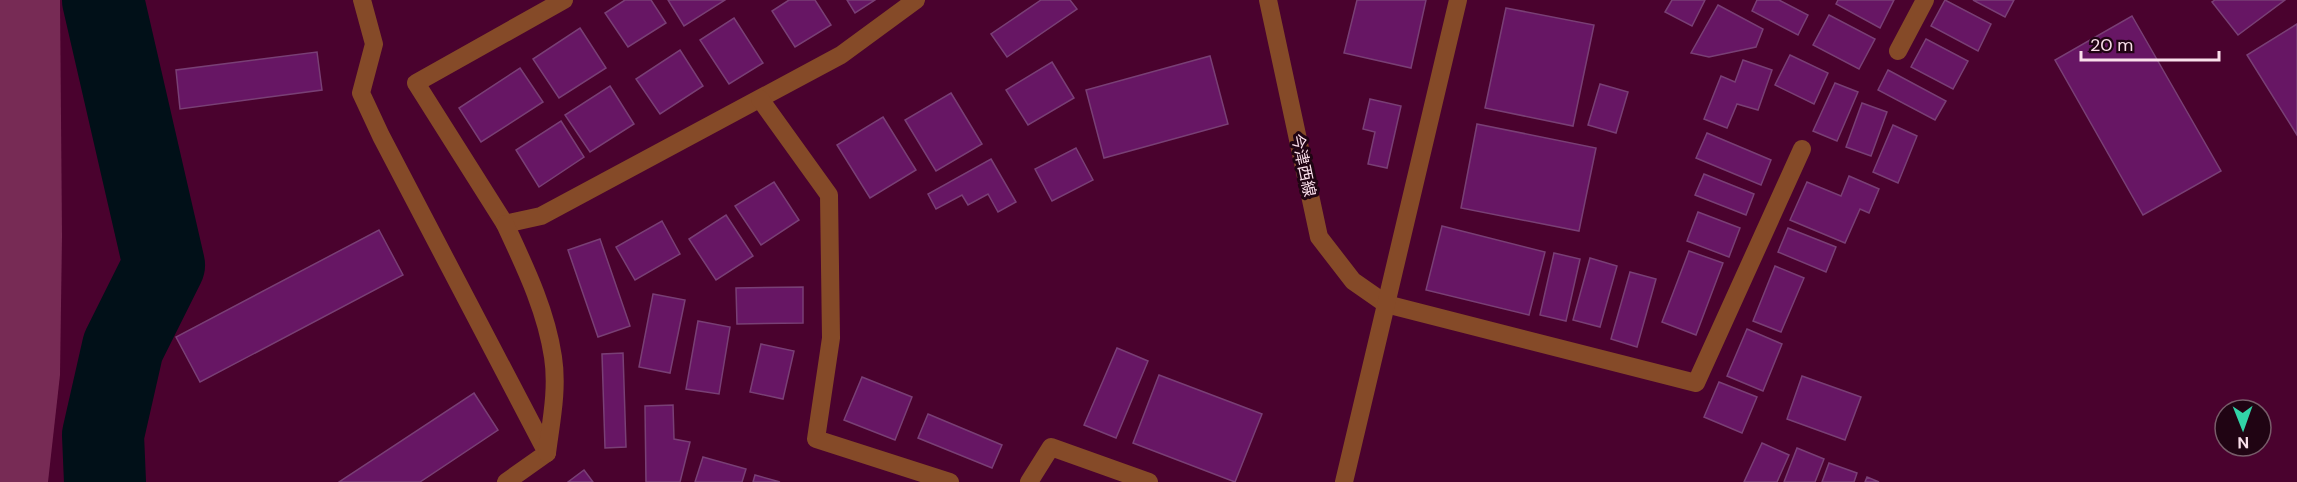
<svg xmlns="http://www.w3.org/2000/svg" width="2297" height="482" font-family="'DM Sans','Noto Sans JP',sans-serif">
  <rect width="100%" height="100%" fill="#4a022e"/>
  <!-- green -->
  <polygon fill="#772b55" points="0,0 60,0 62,236 60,375 48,482 0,482"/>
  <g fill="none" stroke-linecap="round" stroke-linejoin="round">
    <!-- river -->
    <polyline stroke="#011018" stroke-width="82" points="103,0 164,265 123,347 103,435 105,482"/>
  </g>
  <!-- building -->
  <g fill="#671664" stroke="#793f75" stroke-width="1.5">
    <polygon points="625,0 651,0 666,23 628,47 605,13"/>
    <polygon points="668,0 725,0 684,26"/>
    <polygon points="789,0 815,0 831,25 795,47 772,11"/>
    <polygon points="847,0 875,0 855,13"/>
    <polygon points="1041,0 1070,0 1077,9 1007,57 991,34"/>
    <polygon points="1357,0 1426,0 1411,68 1344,53"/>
    <polygon points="1672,0 1705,0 1692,26 1665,12"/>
    <polygon points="1757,0 1779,0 1808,15 1798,35 1752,11"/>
    <polygon points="1838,0 1894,0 1880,28 1836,4"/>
    <polygon points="1945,0 1991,24 1978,51 1931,26"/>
    <polygon points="1973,0 2014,0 2005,17"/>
    <polygon points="2215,0 2285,0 2238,35 2212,2"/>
    <polygon points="1718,5 1763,29 1756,47 1709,57 1691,53"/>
    <polygon points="1506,8 1594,25 1573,126 1485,108"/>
    <polygon points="1829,15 1875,39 1859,69 1813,45"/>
    <polygon points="2132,16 2221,171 2143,215 2055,60"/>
    <polygon points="734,18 763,63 729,84 700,40"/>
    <polygon points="2297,24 2297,135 2247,55"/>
    <polygon points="580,28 606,68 559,98 533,59"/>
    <polygon points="1926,39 1968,61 1953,89 1911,67"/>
    <polygon points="680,50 703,86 660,114 636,79"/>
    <polygon points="317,52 322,90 180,109 176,70"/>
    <polygon points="1790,55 1828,73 1814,104 1775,85"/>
    <polygon points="1210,56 1228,124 1104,158 1086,90"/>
    <polygon points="1743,60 1772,70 1758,110 1737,104 1727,128 1704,119 1721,76 1735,82"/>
    <polygon points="1052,62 1074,98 1028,125 1006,90"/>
    <polygon points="520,68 543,102 481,142 459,108"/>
    <polygon points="1888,70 1946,101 1935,120 1878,90"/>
    <polygon points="1835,83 1858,92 1837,141 1813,131"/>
    <polygon points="1600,84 1628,92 1616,133 1588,125"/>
    <polygon points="610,86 634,124 590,152 565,115"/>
    <polygon points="951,93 982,144 936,171 905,120"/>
    <polygon points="1370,99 1401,106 1387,168 1368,164 1375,132 1363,129"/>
    <polygon points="1862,103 1887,112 1871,156 1846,147"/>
    <polygon points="883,117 916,170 870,198 837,145"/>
    <polygon points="561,121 584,157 539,187 516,150"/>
    <polygon points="1477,124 1596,148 1579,231 1461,208"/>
    <polygon points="1893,125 1917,136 1898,183 1873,172"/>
    <polygon points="1707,133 1771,160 1761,185 1696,158"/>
    <polygon points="1076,148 1093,180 1052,201 1035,169"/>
    <polygon points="991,159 1016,202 998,212 988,194 968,205 962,195 936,209 928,194"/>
    <polygon points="1704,174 1754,194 1746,215 1695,195"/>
    <polygon points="1849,176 1879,189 1869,213 1860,209 1845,243 1790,220 1807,182 1841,196"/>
    <polygon points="774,182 799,220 761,245 735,206"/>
    <polygon points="1698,212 1740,228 1729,257 1687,241"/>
    <polygon points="726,215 753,256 716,280 689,239"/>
    <polygon points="662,221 680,254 635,280 616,247"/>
    <polygon points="1442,226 1545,252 1529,315 1426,290"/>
    <polygon points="1788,228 1836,247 1826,272 1778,252"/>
    <polygon points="379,230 403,275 200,382 176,337"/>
    <polygon points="600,239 630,326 598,337 568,250"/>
    <polygon points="1689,251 1723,263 1696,335 1662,322"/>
    <polygon points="1554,253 1580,259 1566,321 1540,315"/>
    <polygon points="1590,258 1617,266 1600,327 1573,320"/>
    <polygon points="1775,266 1804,278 1781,332 1753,321"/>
    <polygon points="1630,272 1656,279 1637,347 1611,339"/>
    <polygon points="803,287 803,323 737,324 736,288"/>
    <polygon points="653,294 685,300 670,373 639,367"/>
    <polygon points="698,321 730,327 719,394 686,389"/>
    <polygon points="1747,329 1782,344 1763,391 1727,376"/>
    <polygon points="761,344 794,351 783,399 750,392"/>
    <polygon points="1117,348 1148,361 1116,438 1084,425"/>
    <polygon points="623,353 626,447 605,448 602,354"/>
    <polygon points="1159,375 1262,414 1235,482 1133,443"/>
    <polygon points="1802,376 1861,397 1845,440 1787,419"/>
    <polygon points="862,377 912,397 895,440 844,420"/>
    <polygon points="1719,382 1757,397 1742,433 1704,417"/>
    <polygon points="474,393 498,430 420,482 339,482"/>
    <polygon points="673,405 674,439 690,442 680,482 646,482 645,406"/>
    <polygon points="928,414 1002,445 992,468 918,438"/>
    <polygon points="1762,443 1789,455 1777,482 1744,482"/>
    <polygon points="1797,448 1824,459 1815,482 1784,482"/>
    <polygon points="703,457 746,469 742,482 695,482"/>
    <polygon points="1829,463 1857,473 1854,482 1822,482"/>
    <polygon points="584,470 593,482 568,482"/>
    <polygon points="755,475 780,482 753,482"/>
    <polygon points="1867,477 1879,482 1865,482"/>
  </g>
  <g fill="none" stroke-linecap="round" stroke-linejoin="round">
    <!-- minor -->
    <g stroke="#854a28" stroke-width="18">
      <polyline points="362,0 374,44 361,93 381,136 547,453 506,482"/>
      <polyline points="564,0 416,83 505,224 541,216 841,55 916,0"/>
      <polyline points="1268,0 1319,237 1353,281 1386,304 1696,383 1802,149"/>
      <polyline points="1898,51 1925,0"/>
      <polyline points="760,99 829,195 831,338 816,439 950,482"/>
      <path d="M505 224C525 267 546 310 553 357 558 389 551 422 547 453"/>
      <polyline points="1029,482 1051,447 1149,482"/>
      <polyline points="1344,482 1458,0"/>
    </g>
  </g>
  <g text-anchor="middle" stroke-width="6" stroke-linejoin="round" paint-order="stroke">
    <!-- street labels -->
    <g font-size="16" fill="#fadfeb" stroke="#200413">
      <text transform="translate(1304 165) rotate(78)" y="6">今津西線</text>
    </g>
  </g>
  <!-- north arrow -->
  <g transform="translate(2243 428) rotate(179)"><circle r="28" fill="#200413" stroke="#775c69" stroke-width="1.5"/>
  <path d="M0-4.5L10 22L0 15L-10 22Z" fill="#32d4a8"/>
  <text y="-9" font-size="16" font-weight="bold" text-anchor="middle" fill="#fadfeb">N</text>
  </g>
  <!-- scale -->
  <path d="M2081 51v9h138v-9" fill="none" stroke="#fadfeb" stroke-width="3"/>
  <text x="2090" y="51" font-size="18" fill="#fadfeb" stroke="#200413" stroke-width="4.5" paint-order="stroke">20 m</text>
</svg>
